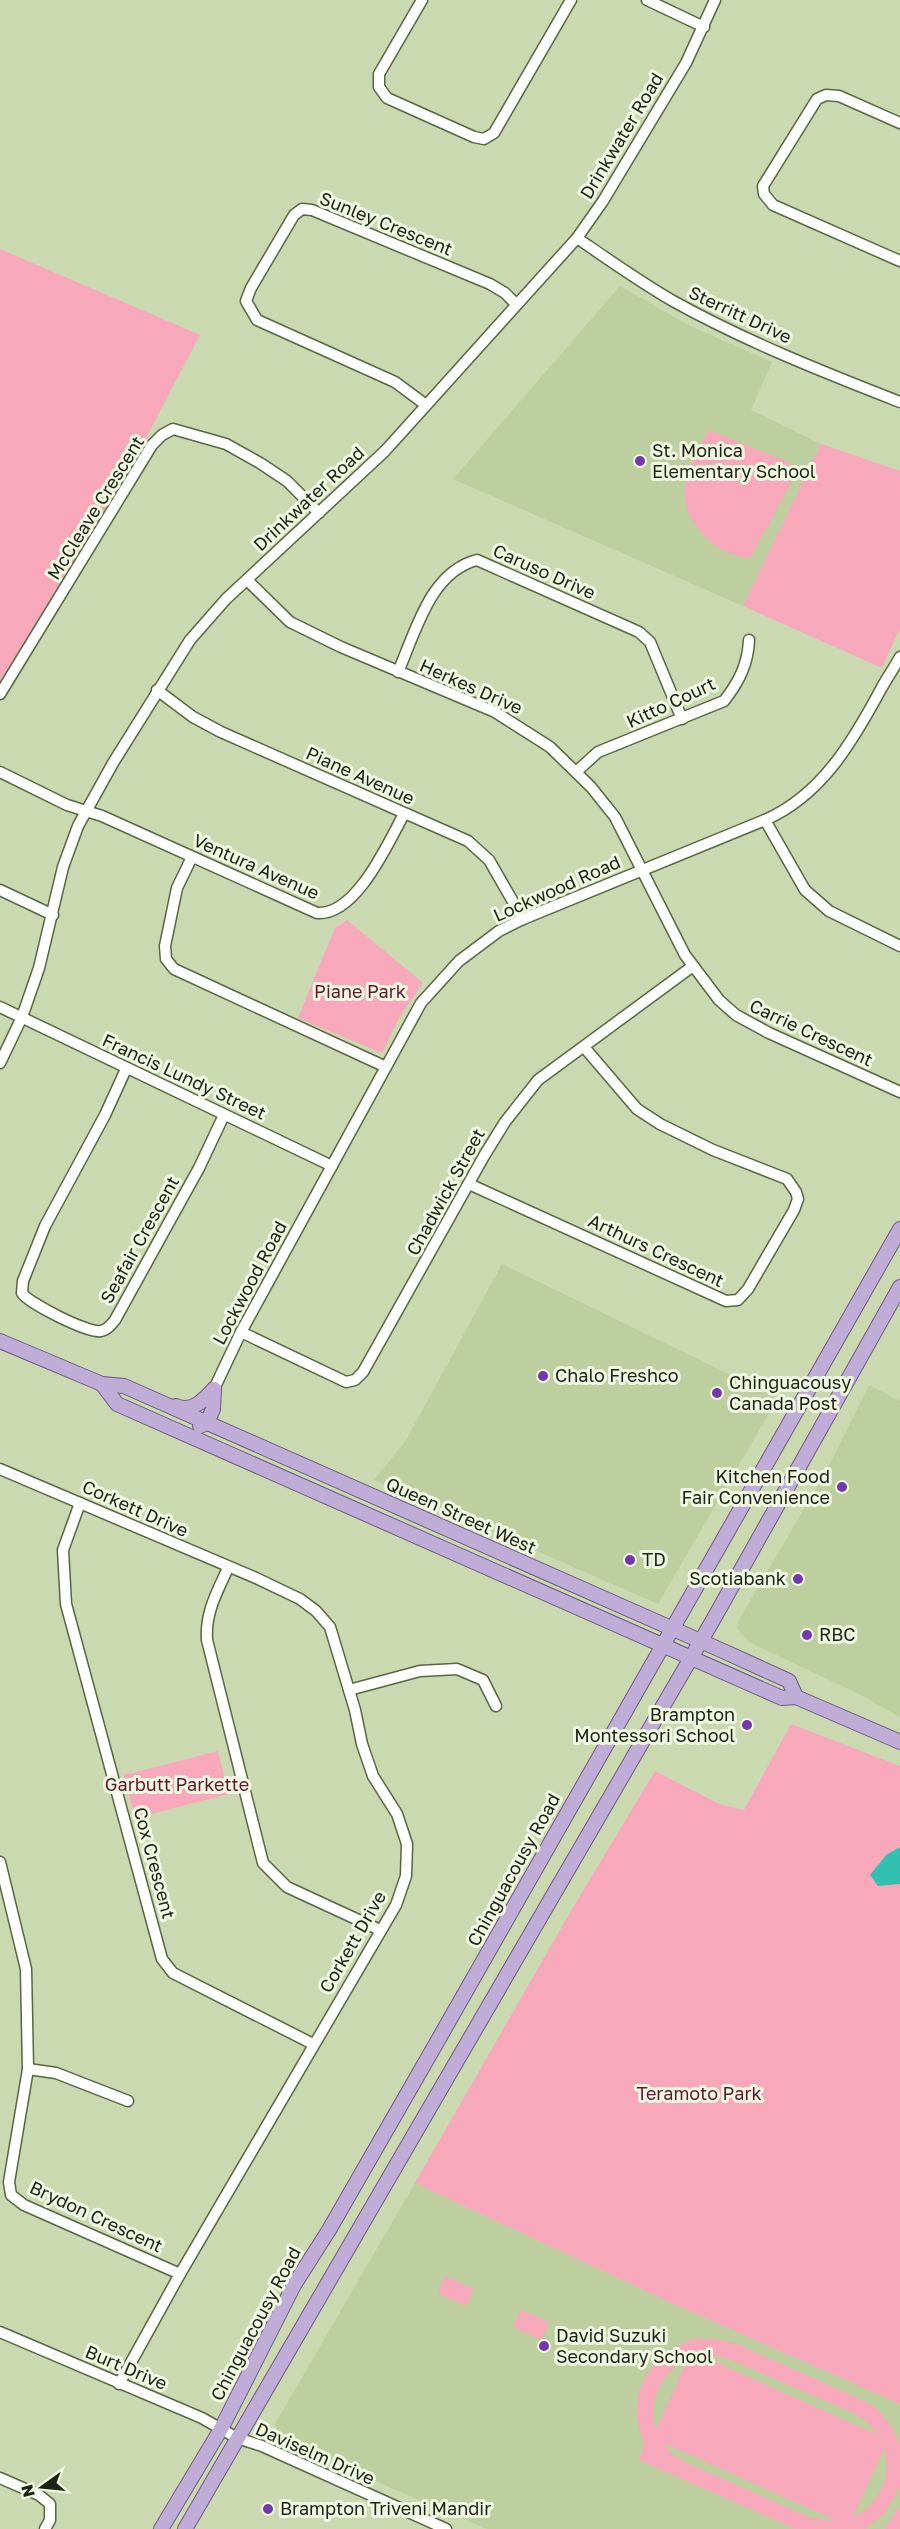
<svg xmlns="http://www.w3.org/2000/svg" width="900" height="2529" font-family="'Golos Text',sans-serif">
  <rect width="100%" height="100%" fill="#cad9b0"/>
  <!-- built -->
  <g fill="#bdce9f">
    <polygon points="620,286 690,326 772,362 751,410 821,444 743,606 453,479"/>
    <polygon points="502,1264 778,1398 658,1604 374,1480 405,1442"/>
    <polygon points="869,1385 900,1401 900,1717 857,1693 749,1642 737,1628 739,1620 829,1466"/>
    <polygon points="415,2183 667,2301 900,2404 900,2506 890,2521 884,2529 487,2529 277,2439 279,2434 275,2424"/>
  </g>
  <!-- green -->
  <g fill="#f7a8ba" fill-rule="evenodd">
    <polygon points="0,249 200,335 135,459 0,683"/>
    <path d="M709 430 790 463 794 477 750 559C743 557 735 555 728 553 707 544 685 518 685 495 684 473 698 449 709 430Z"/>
    <polygon points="821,444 900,471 900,628 882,668 743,606"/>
    <polygon points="347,920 423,983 399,1018 382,1053 298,1018 335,928"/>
    <polygon points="791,1724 900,1766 900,2404 667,2301 415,2183 571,1911 655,1771 719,1804 744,1810"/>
    <polygon points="218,1751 229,1794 135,1818 124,1775"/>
    <polygon points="445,2276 474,2289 466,2306 438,2293"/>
    <polygon points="521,2310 549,2322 542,2340 513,2327"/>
    <path d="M697 2339H714L737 2344 862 2400 876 2408 891 2426 900 2445V2485L897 2493 885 2513 865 2529H795L639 2460C649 2438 639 2438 637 2416 635 2378 661 2348 697 2339ZM702 2356H718L731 2360 853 2413 865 2420 878 2435ZM687 2360 657 2428H656C648 2401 661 2372 687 2360ZM663 2443H664L837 2521 811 2518 685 2462 673 2455ZM884 2449C893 2476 878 2506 853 2517Z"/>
    <polygon points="900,2506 900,2529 884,2529"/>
  </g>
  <!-- water -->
  <polygon fill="#33c0b1" points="900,1847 900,1884 878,1886 870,1875 886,1855"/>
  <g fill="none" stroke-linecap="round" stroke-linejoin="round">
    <!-- minor casing -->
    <g stroke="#596641" stroke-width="13">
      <g id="minor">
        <polyline points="422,0 379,74 379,87 387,98 474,137 484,139 494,133 571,0"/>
        <polyline points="647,0 704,27"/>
        <polyline points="900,123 839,96 826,95 817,99 763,186 764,194 773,205 900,261"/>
        <path d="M577 238C609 260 640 282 673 301 745 341 823 372 900 402"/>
        <polyline points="426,405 395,382 257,320 246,301 251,288 294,215 302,209 312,210 490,284 505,293 516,304"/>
        <polyline points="247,580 290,622 341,647 495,712 550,747 591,787 615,817 685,955 719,1000 736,1015 769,1033 900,1092"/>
        <path d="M398 672C416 631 430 572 477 560L639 632 650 642 682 719"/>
        <polyline points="157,690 193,717 221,732 468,841 489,860 523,919"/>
        <polyline points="0,694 152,445 162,435 173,429 226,444 260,463 287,481 319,513"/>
        <path d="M0 772 67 805 102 816 317 913C356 916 388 843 404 814"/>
        <path d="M576 772 598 752 724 701C739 682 748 664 749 640"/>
        <polyline points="765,820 805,890 829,911 900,946"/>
        <polyline points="192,857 177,888 165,946 166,959 174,969 386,1067"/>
        <polyline points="0,890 53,915"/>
        <polyline points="0,1007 332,1166"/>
        <polyline points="0,1063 22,1017 39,968 63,867 78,826 113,763 190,640 226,599 385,451 577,238 603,201 686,63 715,0"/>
        <path d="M126 1069 105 1115 45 1226 23 1281 22 1293C28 1303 89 1334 101 1331 107 1330 111 1325 115 1320L199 1168 224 1115"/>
        <polyline points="469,1184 726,1301 738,1300 748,1289 794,1210 798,1199 796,1192 787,1179 713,1150 660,1124 637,1109 584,1047"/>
        <polyline points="241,1332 346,1382 355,1380 363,1372 484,1156 505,1122 538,1080 693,966"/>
        <path d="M214 1389 241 1332 421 1003 459 961 499 931 523 919 765 820C822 795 853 741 881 689 887 678 894 668 900 657"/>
        <polyline points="0,1469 256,1578 300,1599 316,1611 330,1627 355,1710 362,1744 373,1776 397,1814 407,1844 406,1876 396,1905 180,2274 119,2384"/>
        <polyline points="80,1503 63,1550 66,1604 162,1959 173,1973 313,2044"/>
        <path d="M228 1568C217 1592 205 1613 207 1640L263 1863 287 1887 380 1930"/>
        <polyline points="349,1690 420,1671 457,1669 483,1680 496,1706"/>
        <polyline points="0,1862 26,1969 28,2069 9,2182 11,2195 24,2205 180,2274"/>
        <polyline points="28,2069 56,2073 128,2101"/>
        <polyline points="0,2332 202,2418 237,2438 262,2446 446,2529"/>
        <polyline points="0,2478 39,2495 50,2504 50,2520 45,2529"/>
      </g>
    </g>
    <!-- major casing -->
    <g stroke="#6c5981" stroke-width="16">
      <g id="major">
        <polyline points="0,1341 102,1384 124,1386 723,1651 789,1681 796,1697"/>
        <polyline points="102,1384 117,1404 782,1698 796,1697 900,1742"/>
        <path d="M176 1406C192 1413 204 1400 214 1389"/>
        <polyline points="200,1426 207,1423 213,1409 214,1389"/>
        <polyline points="161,2529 221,2429 294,2285 329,2230 437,2042 900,1229"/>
        <polyline points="185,2529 713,1620 900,1287"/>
      </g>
    </g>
    <!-- minor -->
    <use href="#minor" stroke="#fff" stroke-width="10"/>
    <!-- major -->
    <use href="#major" stroke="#c0add7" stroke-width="14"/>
  </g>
  <!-- markers -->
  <g fill="#7437ac" stroke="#eff7e2" stroke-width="2">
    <circle cx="640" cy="461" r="6"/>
    <circle cx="543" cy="1376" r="6"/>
    <circle cx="717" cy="1393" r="6"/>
    <circle cx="842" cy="1487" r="6"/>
    <circle cx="630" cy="1560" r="6"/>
    <circle cx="798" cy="1579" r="6"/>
    <circle cx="807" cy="1635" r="6"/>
    <circle cx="747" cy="1725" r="6"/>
    <circle cx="544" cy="2346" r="6"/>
    <circle cx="268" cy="2509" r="6"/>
  </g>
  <g text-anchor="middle" stroke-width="6" stroke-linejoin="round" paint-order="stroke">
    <!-- street labels -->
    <g font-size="18" fill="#1d2213" stroke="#eff7e2">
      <text transform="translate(622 136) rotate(-59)" y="6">Drinkwater Road</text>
      <text transform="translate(386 224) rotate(22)" y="6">Sunley Crescent</text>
      <text transform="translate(740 315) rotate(25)" y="6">Sterritt Drive</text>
      <text transform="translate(309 499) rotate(-43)" y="6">Drinkwater Road</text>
      <text transform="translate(96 508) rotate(-58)" y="6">McCleave Crescent</text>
      <text transform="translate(544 572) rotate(24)" y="6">Caruso Drive</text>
      <text transform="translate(471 687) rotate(24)" y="6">Herkes Drive</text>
      <text transform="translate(671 703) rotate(-25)" y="6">Kitto Court</text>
      <text transform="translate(360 776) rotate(24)" y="6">Piane Avenue</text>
      <text transform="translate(256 867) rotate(24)" y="6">Ventura Avenue</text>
      <text transform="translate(557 889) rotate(-24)" y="6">Lockwood Road</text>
      <text transform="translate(811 1033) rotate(25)" y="6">Carrie Crescent</text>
      <text transform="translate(184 1077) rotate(25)" y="6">Francis Lundy Street</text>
      <text transform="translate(446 1192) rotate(-61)" y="6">Chadwick Street</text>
      <text transform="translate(140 1240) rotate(-61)" y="6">Seafair Crescent</text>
      <text transform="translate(656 1251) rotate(25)" y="6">Arthurs Crescent</text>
      <text transform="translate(250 1283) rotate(-62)" y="6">Lockwood Road</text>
      <text transform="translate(135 1509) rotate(24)" y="6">Corkett Drive</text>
      <text transform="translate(461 1516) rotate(24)" y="6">Queen Street West</text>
      <text transform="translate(154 1863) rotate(75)" y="6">Cox Crescent</text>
      <text transform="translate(514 1870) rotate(-61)" y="6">Chinguacousy Road</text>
      <text transform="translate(353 1942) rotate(-60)" y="6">Corkett Drive</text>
      <text transform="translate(96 2217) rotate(25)" y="6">Brydon Crescent</text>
      <text transform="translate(256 2324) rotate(-62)" y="6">Chinguacousy Road</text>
      <text transform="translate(126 2368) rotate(23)" y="6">Burt Drive</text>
      <text transform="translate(315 2454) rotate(24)" y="6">Daviselm Drive</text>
    </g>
    <!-- poi labels -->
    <g font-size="18" fill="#1d2213" stroke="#eff7e2" text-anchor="start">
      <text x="652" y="457">St. Monica<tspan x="652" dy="21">Elementary School</tspan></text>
      <text x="555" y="1382">Chalo Freshco</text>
      <text x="729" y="1389">Chinguacousy<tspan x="729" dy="21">Canada Post</tspan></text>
      <text x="830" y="1483" text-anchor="end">Kitchen Food<tspan x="830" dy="21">Fair Convenience</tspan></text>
      <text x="642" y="1566">TD</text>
      <text x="786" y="1585" text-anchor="end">Scotiabank</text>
      <text x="819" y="1641">RBC</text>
      <text x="735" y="1721" text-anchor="end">Brampton<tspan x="735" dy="21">Montessori School</tspan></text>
      <text x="556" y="2342">David Suzuki<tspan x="556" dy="21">Secondary School</tspan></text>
      <text x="280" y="2515">Brampton Triveni Mandir</text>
    </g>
    <!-- park labels -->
    <g font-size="18" fill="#601730" stroke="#eff7e2">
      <text x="360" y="998">Piane Park</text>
      <text x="177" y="1791">Garbutt Parkette</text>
      <text x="699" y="2100">Teramoto Park</text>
    </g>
  </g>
  <!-- north arrow -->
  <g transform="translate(42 2487) rotate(255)" stroke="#eff7e2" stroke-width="4.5" paint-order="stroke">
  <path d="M0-4.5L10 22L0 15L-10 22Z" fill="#1d2213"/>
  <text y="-9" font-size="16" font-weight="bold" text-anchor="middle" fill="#1d2213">N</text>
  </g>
</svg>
